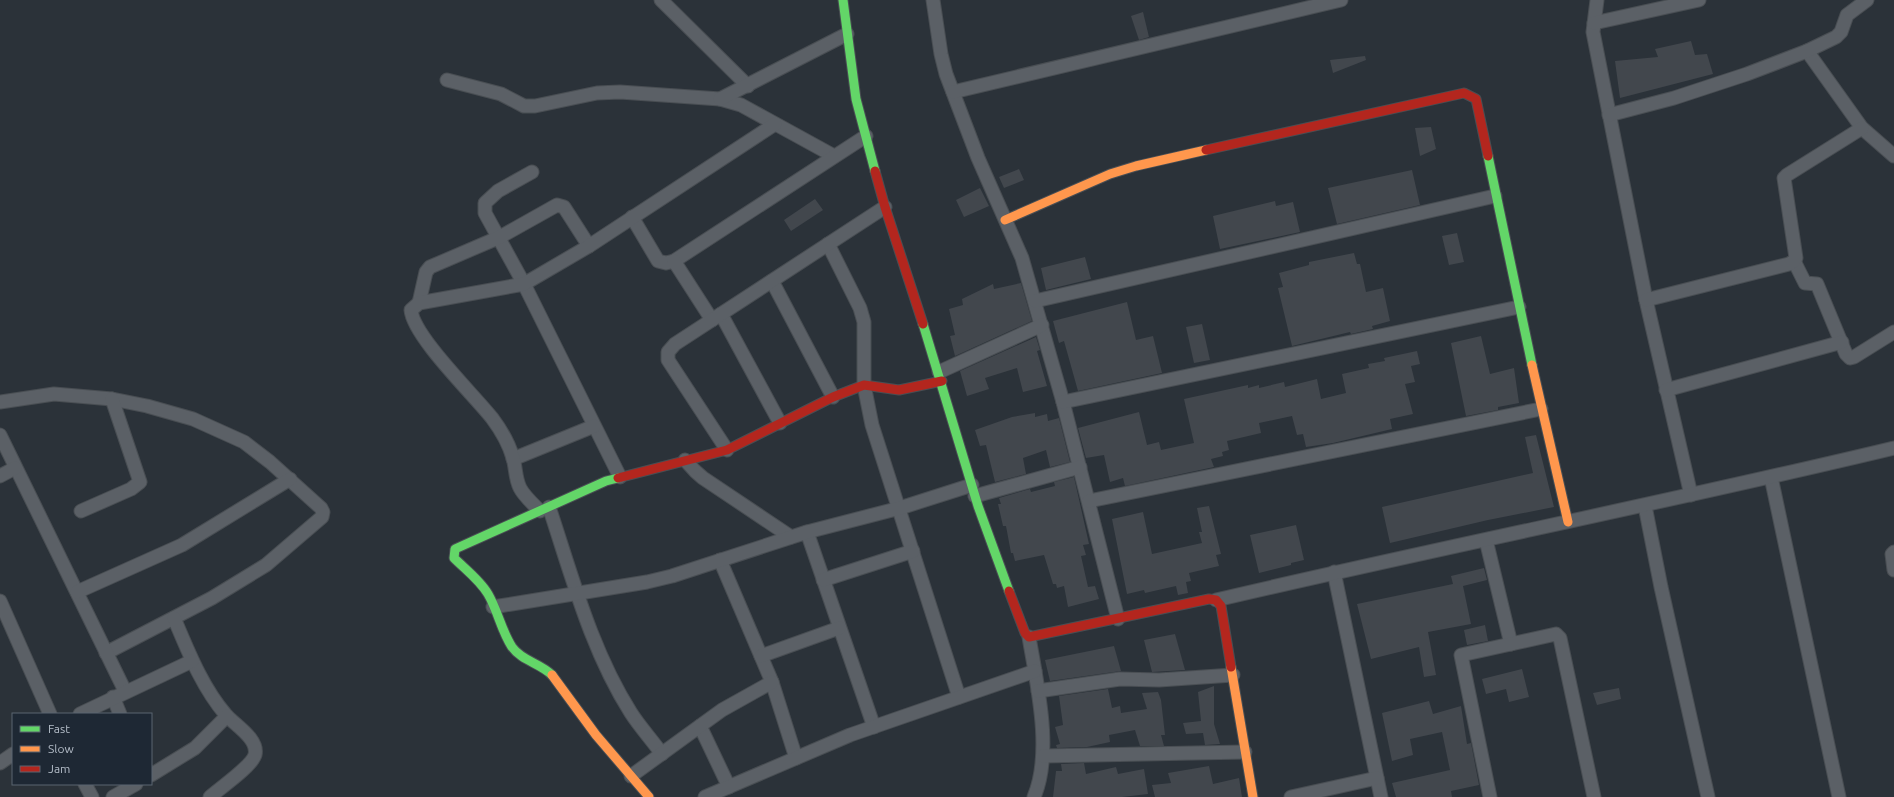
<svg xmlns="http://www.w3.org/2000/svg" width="1894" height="797" font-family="Ubuntu,sans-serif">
  <rect width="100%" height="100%" fill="#2b3239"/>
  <!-- building -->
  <g fill="#42474d">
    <polygon points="1143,12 1149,37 1139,40 1131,16"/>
    <polygon points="1691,41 1695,55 1707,54 1713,74 1620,98 1615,61 1658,57 1655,49"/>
    <polygon points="1365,56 1366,60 1333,73 1330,60"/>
    <polygon points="1431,127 1436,149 1420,156 1415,128"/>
    <polygon points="1019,169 1024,180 1004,188 999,177"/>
    <polygon points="1412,170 1420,205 1337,224 1328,188"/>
    <polygon points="980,188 989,206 964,217 956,200"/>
    <polygon points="815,199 823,210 791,231 784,220"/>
    <polygon points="1275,201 1276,206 1293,202 1300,232 1220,249 1213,216"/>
    <polygon points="1457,233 1464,262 1449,265 1442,236"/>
    <polygon points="1354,253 1357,264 1360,264 1366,292 1383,288 1390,321 1372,326 1373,329 1351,334 1350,332 1292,346 1278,288 1283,287 1279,273 1309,265 1309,262"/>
    <polygon points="1085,257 1091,279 1046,290 1041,268"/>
    <polygon points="1021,283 1032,321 955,356 950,336 955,335 949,309 963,305 962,299 993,284 994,289"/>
    <polygon points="1127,302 1136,340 1153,336 1162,373 1078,391 1064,341 1059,343 1053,321"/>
    <polygon points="1202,324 1210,360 1194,363 1186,327"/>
    <polygon points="1481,336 1490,374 1514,368 1519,403 1498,407 1498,410 1466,416 1451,343"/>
    <polygon points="1036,337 1040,350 1037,351 1047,386 1023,392 1017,368 985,378 989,389 967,396 960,371"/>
    <polygon points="1417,351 1420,364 1411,366 1415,382 1405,384 1413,414 1390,419 1392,429 1333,443 1306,447 1303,434 1297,435 1292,416 1259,423 1261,433 1227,441 1229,450 1222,452 1223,456 1211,459 1214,467 1125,486 1123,478 1110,482 1104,455 1086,458 1078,428 1139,412 1147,445 1159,442 1161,450 1194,443 1184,399 1248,385 1248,388 1259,385 1259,388 1284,382 1285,387 1317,379 1321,399 1346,393 1342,374 1369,368 1368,364 1385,361 1384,358"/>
    <polygon points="1035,413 1035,417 1047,414 1048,421 1059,418 1070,462 1050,467 1046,450 1023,458 1026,474 995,482 986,445 980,446 975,430 1012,417"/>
    <polygon points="1536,435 1554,507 1488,520 1390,543 1382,507 1533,473 1525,437"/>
    <polygon points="1074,477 1089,544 1083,545 1086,555 1081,556 1088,587 1095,586 1099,599 1068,607 1064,586 1057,588 1056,584 1053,584 1044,555 1015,561 1013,553 1011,553 1006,526 1003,526 998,504 1001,504 999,498 1030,489 1031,492 1055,486 1054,482"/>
    <polygon points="1209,506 1221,554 1216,555 1219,566 1189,573 1191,581 1186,582 1188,593 1178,595 1176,586 1145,593 1144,590 1127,594 1112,519 1143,512 1152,554 1202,543 1199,532 1202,532 1197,508"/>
    <polygon points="1296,525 1304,560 1291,563 1291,565 1259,573 1250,535"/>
    <polygon points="1484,568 1487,580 1463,586 1471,624 1428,632 1436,675 1424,677 1419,647 1371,659 1357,604 1453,584 1451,576"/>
    <polygon points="1485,625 1488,641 1467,645 1464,630"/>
    <polygon points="1175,634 1185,670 1152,672 1144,640"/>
    <polygon points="1114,646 1121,671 1050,681 1045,660"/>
    <polygon points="1522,669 1529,697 1509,702 1506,689 1486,694 1482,679"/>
    <polygon points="1214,686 1214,724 1220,744 1205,745 1203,733 1186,734 1183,723 1201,721 1198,692"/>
    <polygon points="1619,688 1621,699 1597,705 1593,693"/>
    <polygon points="1108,689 1112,708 1120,706 1121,713 1147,709 1142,693 1158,692 1161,700 1165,735 1161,735 1164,746 1140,746 1135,730 1109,735 1110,742 1087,747 1057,748 1056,745 1060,744 1055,727 1063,725 1059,696"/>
    <polygon points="1429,701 1433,714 1461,706 1467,744 1471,743 1479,785 1451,791 1452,797 1396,797 1392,783 1450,770 1442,732 1410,739 1413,755 1392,761 1382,713"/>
    <polygon points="1084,763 1086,774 1116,767 1118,774 1144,769 1148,794 1122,797 1053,797 1056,771 1062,771 1061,764"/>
    <polygon points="1209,766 1213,784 1239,778 1242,797 1155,797 1152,785 1171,783 1168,773"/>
  </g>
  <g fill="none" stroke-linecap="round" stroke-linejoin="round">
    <!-- street casing -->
    <g stroke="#494e53" stroke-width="15">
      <g id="street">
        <polyline points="661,0 748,86"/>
        <polyline points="933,0 941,54 946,74 978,158 1022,258 1063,402 1118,619"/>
        <polyline points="1597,0 1593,32 1646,300 1691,495"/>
        <polyline points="1594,23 1699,0"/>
        <polyline points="1807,51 1862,128 1894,156"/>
        <polyline points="447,80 501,94 524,106 535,106 597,93 620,92 720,99 741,105 834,156"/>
        <polyline points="953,92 1341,0"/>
        <polyline points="720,99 847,34"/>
        <polyline points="1609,115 1674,98 1747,74 1807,51 1836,37 1841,32 1847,15 1867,0"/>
        <polyline points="532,172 498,191 485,203 485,213 524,284 620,477"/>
        <polyline points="632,217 658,261 666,263 674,261 866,136"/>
        <polyline points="828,244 860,308 864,322 864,385 872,425 959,697"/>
        <polyline points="674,261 712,320"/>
        <polyline points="1794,261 1805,283 1817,284 1846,354 1850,358 1854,357 1894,332"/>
        <polyline points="772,281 833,397"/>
        <polyline points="1646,300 1789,264 1794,261 1796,258 1784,178 1787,175 1862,128"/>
        <polyline points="1035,301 1495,196"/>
        <polyline points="419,303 426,272 430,267 500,237 557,205 564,207 589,246"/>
        <polyline points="721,314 780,423"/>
        <polyline points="939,372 1042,325"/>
        <polyline points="1666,390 1842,342"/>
        <polyline points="0,402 54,394 112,399 147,406 193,419 244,442 270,462 321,508 323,512 322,517 266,565 212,598 106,653"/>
        <polyline points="1063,402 1519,307"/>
        <polyline points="0,435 125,691"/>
        <polyline points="727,450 668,360 668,352 675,344 885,207"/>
        <polyline points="513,459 594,426"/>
        <polyline points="685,460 695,471 703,478 791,537"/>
        <polyline points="0,476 15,468"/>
        <polyline points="1771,477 1839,797"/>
        <polyline points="975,496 1080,467"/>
        <polyline points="1089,501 1541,409"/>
        <polyline points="1645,506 1661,587 1708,797"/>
        <path d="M549 507C572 576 591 650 631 713 640 727 652 740 662 754"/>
        <polyline points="81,511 131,489 140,482 112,399"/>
        <path d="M540 511C533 504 524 496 520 488 515 478 516 468 513 458 509 444 501 430 492 418 473 394 413 336 411 310L419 303 524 284 589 246 775 124"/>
        <polyline points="807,532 874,727"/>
        <polyline points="1486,540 1511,644"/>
        <polyline points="1894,552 1892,554 1894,570"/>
        <polyline points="720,560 772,682 796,758"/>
        <polyline points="1334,572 1381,797"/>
        <polyline points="823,580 913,551"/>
        <polyline points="77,592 182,545 290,479"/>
        <path d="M1216 600C1442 547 1669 502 1894 448"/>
        <polyline points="0,601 50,714"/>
        <polyline points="493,607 647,582 672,576 807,532 900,508 972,485"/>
        <path d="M174 618C188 651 202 687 226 715 235 725 259 739 255 755 251 767 220 788 210 797"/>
        <path d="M1029 637C1037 685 1053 752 1034 797"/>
        <polyline points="761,656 839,628"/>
        <polyline points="1038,691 1120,679 1159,680 1233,675"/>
        <polyline points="113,697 120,714"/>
        <polyline points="80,714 192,661"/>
        <polyline points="700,726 729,787"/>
        <polyline points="1043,756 1245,752"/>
        <polyline points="0,763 13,754"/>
        <polyline points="151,775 195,748 227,716"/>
        <polyline points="631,776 722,710 772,682"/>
        <polyline points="85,784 92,797"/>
        <polyline points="113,797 136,784"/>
        <polyline points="705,797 850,735 1035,671"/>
        <polyline points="1291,797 1377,778"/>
        <polyline points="1490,797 1461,655 1556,634 1560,638 1594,797"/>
      </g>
    </g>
    <!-- fast casing -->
    <g stroke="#494e53" stroke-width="11">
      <g id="fast">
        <polyline points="843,0 856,99 875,171"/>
        <polyline points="1488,156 1532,365"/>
        <polyline points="923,324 978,506 1009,591"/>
        <path d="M552 675C540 663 522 661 512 647 501 630 498 611 488 594 480 580 465 569 454 558L455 549 606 481 618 478"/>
      </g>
    </g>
    <!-- slow casing -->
    <g stroke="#494e53" stroke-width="11">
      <g id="slow">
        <polyline points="1005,220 1110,174 1136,166 1206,150"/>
        <polyline points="1532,365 1568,522"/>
        <polyline points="1231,667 1253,797"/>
        <polyline points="552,675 596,735 649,797"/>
      </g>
    </g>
    <!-- jam casing -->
    <g stroke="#494e53" stroke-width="11">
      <g id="jam">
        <polyline points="1206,150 1464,93 1476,99 1488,156"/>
        <polyline points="875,171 885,207 923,324"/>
        <polyline points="618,478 727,450 833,397 864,385 899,390 942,381"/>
        <polyline points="1009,591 1025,633 1029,637 1209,599 1216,600 1221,606 1231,667"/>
      </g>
    </g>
    <!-- street -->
    <use href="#street" stroke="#5b6066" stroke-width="13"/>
    <!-- fast -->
    <use href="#fast" stroke="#63d668" stroke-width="9"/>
    <!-- slow -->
    <use href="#slow" stroke="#ff974d" stroke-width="9"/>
    <!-- jam -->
    <use href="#jam" stroke="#b3261e" stroke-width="9"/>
  </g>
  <!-- legend -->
  <rect x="12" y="713" width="140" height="72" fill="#1e2834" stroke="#5a6470"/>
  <rect x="20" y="726" width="20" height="6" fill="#63d668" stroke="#5a6470"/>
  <text x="48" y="733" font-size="12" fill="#b5bec9">Fast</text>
  <rect x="20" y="746" width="20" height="6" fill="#ff974d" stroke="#5a6470"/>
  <text x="48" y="753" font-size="12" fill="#b5bec9">Slow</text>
  <rect x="20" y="766" width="20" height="6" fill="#b3261e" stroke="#5a6470"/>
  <text x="48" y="773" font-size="12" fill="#b5bec9">Jam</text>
</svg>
